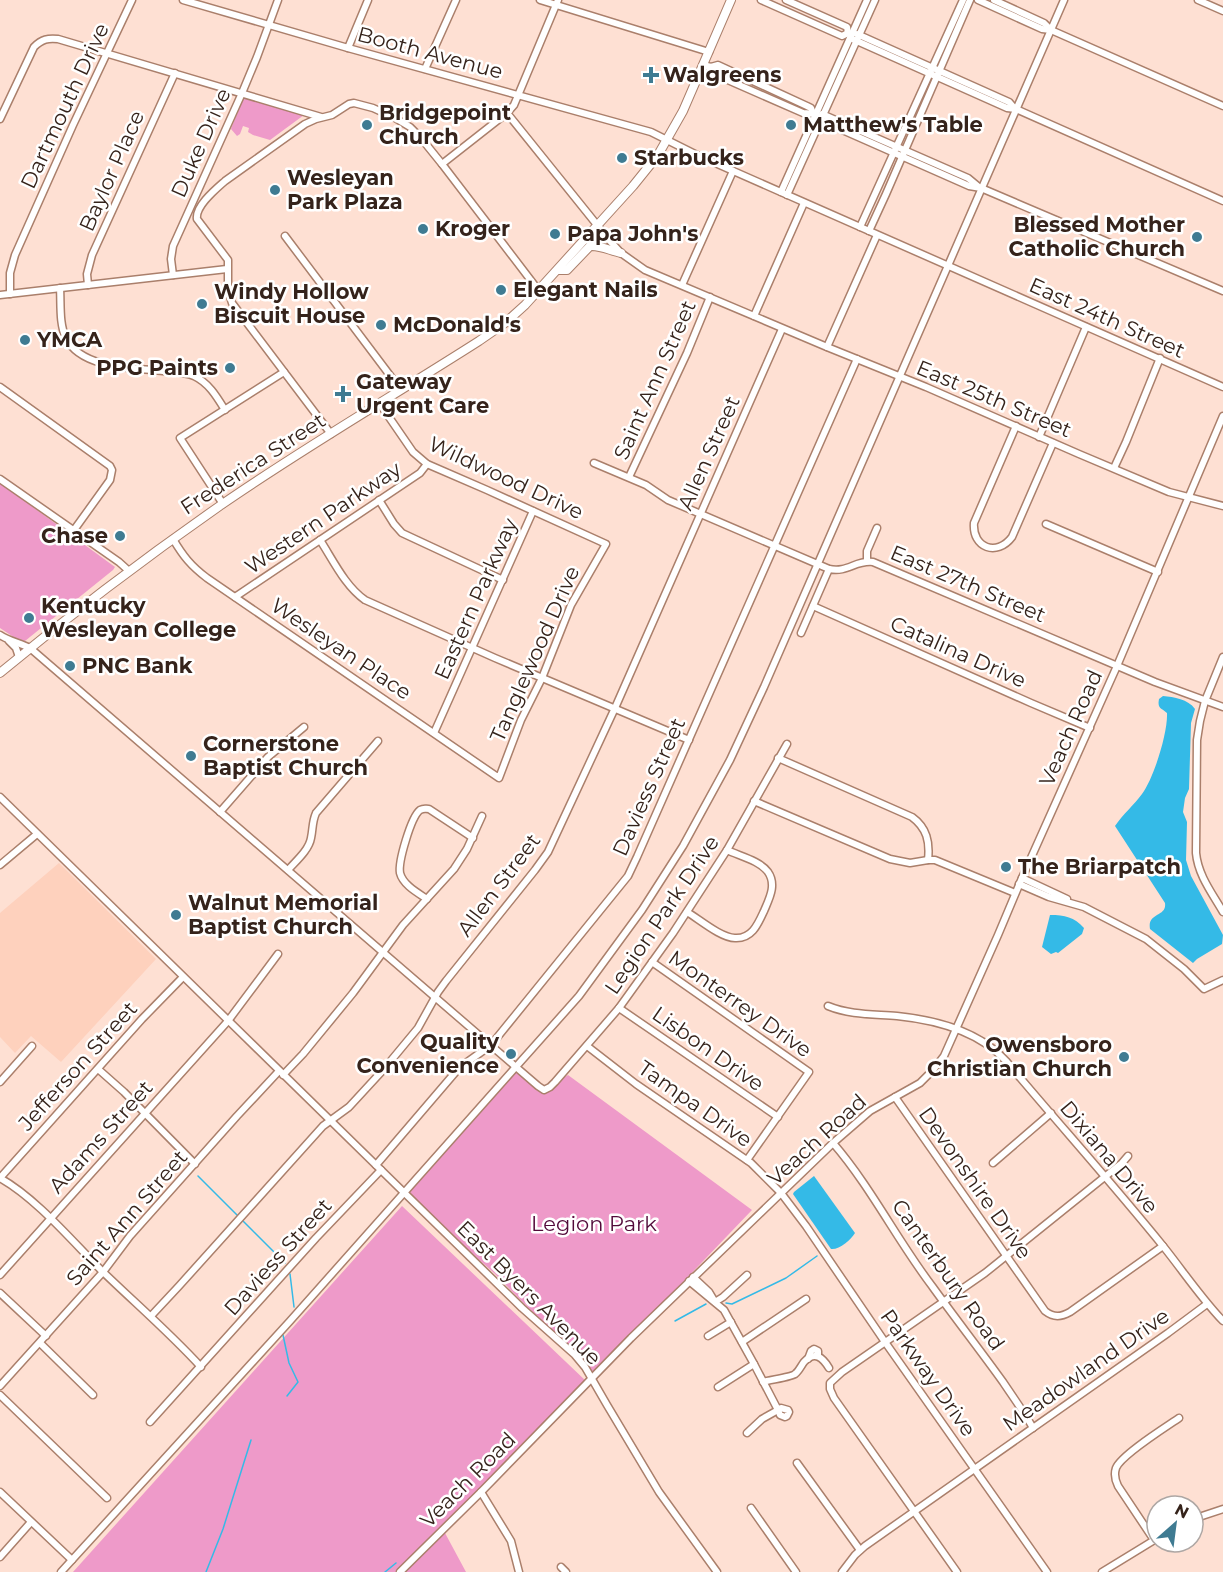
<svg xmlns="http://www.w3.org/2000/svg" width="1223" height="1572" font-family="Montserrat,sans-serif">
  <rect width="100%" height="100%" fill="#fee0d3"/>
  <!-- built -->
  <polygon fill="#fed1bd" points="59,863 156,959 61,1062 31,1036 15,1053 0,1037 0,913"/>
  <!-- green -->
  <g fill="#ee9ac9">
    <polygon points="247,97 302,113 304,115 270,140 253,135 248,132 249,128 243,126 240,134 237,136 231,129 232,126 243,100"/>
    <polygon points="0,483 115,567 113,570 25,641 15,638 0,628"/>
    <polygon points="516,1067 547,1089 568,1075 752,1210 592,1377 575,1355 494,1273 403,1192"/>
    <polygon points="402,1206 587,1382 445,1533 466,1572 73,1572"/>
  </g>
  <!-- water -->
  <g fill="#34bae7">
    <path d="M1163 696C1174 697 1188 699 1195 709L1191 723 1189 789 1185 798 1183 812 1187 822 1186 860 1191 876 1223 935 1222 944 1197 959 1193 963 1150 929C1147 912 1167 917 1165 903L1115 826C1123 814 1134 805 1142 794 1154 778 1168 732 1167 713 1162 708 1157 709 1159 699Z"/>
    <path d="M1050 915C1065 915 1074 917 1084 928L1082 934 1058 953 1056 952 1051 954 1042 947Z"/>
    <path d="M814 1176 855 1233C851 1240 839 1250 831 1249L793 1194 794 1192Z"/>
  </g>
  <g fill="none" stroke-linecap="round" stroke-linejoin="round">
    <!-- stream -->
    <g stroke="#34bae7" stroke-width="1.5">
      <polyline points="198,1176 237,1215"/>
      <polyline points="243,1221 285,1263"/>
      <polyline points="290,1274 294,1307"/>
      <polyline points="726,1303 732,1304 786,1278 817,1256"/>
      <polyline points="675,1321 706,1304"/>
      <polyline points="283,1335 289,1363 298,1382 287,1396"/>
      <polyline points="206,1572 223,1529 251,1440"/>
      <polyline points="385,1572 396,1563"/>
    </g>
    <!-- minor casing -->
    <g stroke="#aa7f6b" stroke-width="9">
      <g id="minor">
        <polyline points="183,0 348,48 651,132 697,155 1223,387"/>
        <polyline points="540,0 709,52"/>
        <polyline points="761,0 842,36 848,33 852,35"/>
        <polyline points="786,0 847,27 848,33"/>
        <polyline points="978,0 1042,29 1051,30 1223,106"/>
        <polyline points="994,0 1044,23 1051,30"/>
        <polyline points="1198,0 1223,11"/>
        <polyline points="857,34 1009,102 1015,109"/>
        <polyline points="850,38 1007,108 1016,109 1223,201"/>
        <polyline points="348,48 368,0"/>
        <polyline points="703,65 711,67 718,65 807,106 811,108 813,113"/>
        <polyline points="711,67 711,72 714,74 803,113 816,114"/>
        <polyline points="425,69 456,0"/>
        <polyline points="507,113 610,241 621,253 645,270 827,347 926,387 1079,454 1169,492 1223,506"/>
        <polyline points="822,114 968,178 980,188"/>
        <polyline points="815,118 969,186 981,188 1223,291"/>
        <path d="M0 119 34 47C42 39 48 38 58 39L321 117"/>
        <polyline points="442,164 507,113 514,105 558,0"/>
        <polyline points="781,192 867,0"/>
        <polyline points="787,195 875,0"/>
        <polyline points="860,227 963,0"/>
        <polyline points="869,231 886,194 970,0"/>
        <polyline points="285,236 401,390"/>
        <polyline points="173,275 171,259 173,246 242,93 257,57 278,0"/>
        <polyline points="88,285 87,274 92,255 175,73"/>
        <polyline points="682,285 733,171"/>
        <path d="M60 288C61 304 59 324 66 338 81 369 134 368 163 371 173 372 184 372 194 376 209 383 217 397 225 410"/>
        <polyline points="10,294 10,273 15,255 73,125 132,0"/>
        <polyline points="0,295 227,269"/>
        <polyline points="754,316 804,203"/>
        <polyline points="827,347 877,235"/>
        <polyline points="0,387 110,466 112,470 110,480 74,530"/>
        <path d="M1016 426 974 523C972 548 997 557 1012 537L1053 443"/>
        <path d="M331 434 232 303 228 290V260L197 219C195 206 216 189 225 181L305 124 316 119 332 115 349 104 354 103 373 108 395 118 410 127 421 138 442 164 539 291"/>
        <polyline points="1039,437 1086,327"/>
        <path d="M594 463 646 485 668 500 829 569C848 573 855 560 873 562L1155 682 1223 707"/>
        <polyline points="1114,468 1126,442 1160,358"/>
        <polyline points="629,477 687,353 710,297"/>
        <polyline points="0,479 119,562 129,571"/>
        <polyline points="379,500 394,524 402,533 503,580"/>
        <polyline points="223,504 180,438 284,372"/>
        <polyline points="1046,524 1158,572"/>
        <path d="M173 539C183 556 191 566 207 578L499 778 521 720 542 678 571 605 606 544 487 490 427 464 413 452 380 404"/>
        <path d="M320 540C333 560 345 586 365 600L495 658 689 740"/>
        <polyline points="867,561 867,551 877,528"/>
        <polyline points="235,597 420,473 427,464"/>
        <polyline points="813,606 1031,703 1090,728"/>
        <polyline points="801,633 829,569"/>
        <path d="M0 635C9 641 20 643 30 648L538 1086 544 1090 550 1087 555 1082 619 1008 673 933 727 850 787 744"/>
        <polyline points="9,641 16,648 19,657"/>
        <path d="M1223 657 1205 701 1200 721 1197 740 1196 853C1198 875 1212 893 1223 912"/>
        <polyline points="434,733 533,511"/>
        <path d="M778 758 912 817C927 828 930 842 928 860"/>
        <polyline points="0,797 522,1308 575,1355 585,1367 607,1405 659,1492 717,1572"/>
        <polyline points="754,801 890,859 910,863 928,860 935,860 1015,893"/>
        <polyline points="220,812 268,757 304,727"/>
        <polyline points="0,865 37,834"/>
        <path d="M288 870C296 861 309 850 311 838 313 829 312 822 316 813L378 741"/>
        <polyline points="1022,878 1067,899"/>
        <polyline points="1019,884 1049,897 1084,907 1146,939 1184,969 1204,989 1223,980"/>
        <path d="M427 899C418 893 403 885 400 873 398 862 411 817 420 810 424 808 425 809 429 809L473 838"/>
        <path d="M687 912C699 919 721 938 735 938 752 939 758 924 764 911 769 899 777 885 768 872 759 860 739 856 727 850"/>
        <polyline points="652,962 809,1072 747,1160"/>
        <path d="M828 1006C850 1015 873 1014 897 1016 936 1020 979 1031 1006 1061 1058 1123 1112 1183 1163 1246 1183 1271 1201 1298 1223 1321"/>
        <polyline points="619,1008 778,1117"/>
        <polyline points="587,1046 636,1084 751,1163 781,1193 806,1226 885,1342 1047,1572"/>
        <polyline points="98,1069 124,1092 195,1164"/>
        <polyline points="283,1075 303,1054 353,993 403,925 454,869 467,849 482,816"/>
        <polyline points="0,1082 32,1046"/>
        <path d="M895 1097 1045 1311C1054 1318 1061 1317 1070 1312L1163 1246"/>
        <path d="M833 1143C871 1187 897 1240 932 1286 955 1318 980 1350 1003 1382 1013 1397 1024 1412 1033 1428"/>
        <polyline points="993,1163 1051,1113"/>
        <polyline points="376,1165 459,1068 491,1045 628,876 637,857 857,359"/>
        <path d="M0 1178C36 1198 72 1241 102 1271 135 1303 170 1333 201 1367"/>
        <polyline points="0,1178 142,1019 183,977"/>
        <polyline points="0,1275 228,1021 278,954"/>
        <polyline points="693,1277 709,1292 715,1302 723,1297 747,1275"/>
        <polyline points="689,1281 724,1310 754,1364 778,1410 762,1419 747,1433"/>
        <polyline points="0,1293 46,1336"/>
        <polyline points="151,1316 179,1286 323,1126 349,1107 384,1069 418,1028 438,992 446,981 535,870 548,852 615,708 782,329"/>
        <polyline points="708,1336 731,1322"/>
        <polyline points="742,1342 806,1299"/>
        <polyline points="40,1343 93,1395"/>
        <polyline points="808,1359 811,1351 814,1349 818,1351 818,1356"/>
        <path d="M763 1382C769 1380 792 1377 795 1374 799 1371 801 1366 804 1362 815 1350 823 1358 829 1368"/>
        <polyline points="0,1386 103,1272 130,1236 237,1116 279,1071"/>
        <polyline points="718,1387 754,1364"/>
        <polyline points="0,1395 107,1498"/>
        <polygon points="781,1408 788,1410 789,1412 787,1416 785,1417 780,1415 778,1410"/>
        <polyline points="150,1422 316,1238 381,1170"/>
        <polyline points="797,1463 860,1550"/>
        <polyline points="0,1492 72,1560"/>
        <polyline points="481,1492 511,1541 519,1572"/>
        <polyline points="751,1508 796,1572"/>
        <polyline points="1193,1519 1223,1509"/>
        <path d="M1154 1540 1118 1486C1115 1480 1114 1474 1116 1468 1121 1455 1166 1427 1179 1418"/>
        <polyline points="0,1557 31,1522"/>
        <polyline points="561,1567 566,1572"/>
        <polyline points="61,1572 290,1321 579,996 642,910 683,846 730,760 764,687 1064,0"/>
        <polyline points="400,1572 481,1492 631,1338 833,1143 870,1111 920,1083 933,1070 944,1056 998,935 1022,878 1117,666 1223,416"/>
        <polyline points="842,1572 855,1555 865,1546 1168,1333 1207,1304"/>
        <polyline points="957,1572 834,1398 830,1389 830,1383 842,1372 985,1273 1122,1163 1128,1156"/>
        <polyline points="1102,1572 1156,1539"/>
      </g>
    </g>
    <!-- major casing -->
    <g stroke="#aa7f6b" stroke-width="10">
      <g id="major">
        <path d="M558 270H567L590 246C600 245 611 251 621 253"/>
        <path d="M0 673C71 614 145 558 221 505 305 447 393 396 479 341L505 323 525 305 633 186 658 155 683 111 731 0"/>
      </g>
    </g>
    <!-- minor -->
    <use href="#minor" stroke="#fff" stroke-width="6"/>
    <!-- major -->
    <use href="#major" stroke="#fff" stroke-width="8"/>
  </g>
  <!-- markers -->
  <g fill="#3f7b92" stroke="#fff" stroke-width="2">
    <path d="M648 66h6v6h6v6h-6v6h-6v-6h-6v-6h6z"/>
    <circle cx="367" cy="125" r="6"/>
    <circle cx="791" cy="125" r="6"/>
    <circle cx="622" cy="158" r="6"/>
    <circle cx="275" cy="190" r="6"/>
    <circle cx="423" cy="229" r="6"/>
    <circle cx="555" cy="234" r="6"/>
    <circle cx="1197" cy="237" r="6"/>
    <circle cx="501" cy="290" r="6"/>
    <circle cx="202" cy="304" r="6"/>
    <circle cx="381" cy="325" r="6"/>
    <circle cx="25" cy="340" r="6"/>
    <circle cx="230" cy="368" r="6"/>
    <path d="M340 385h6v6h6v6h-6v6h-6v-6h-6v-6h6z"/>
    <circle cx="120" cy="536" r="6"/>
    <circle cx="29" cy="618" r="6"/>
    <circle cx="70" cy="666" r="6"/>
    <circle cx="191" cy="756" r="6"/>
    <circle cx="1006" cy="867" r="6"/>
    <circle cx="176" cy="915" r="6"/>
    <circle cx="511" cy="1054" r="6"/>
    <circle cx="1124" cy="1057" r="6"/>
  </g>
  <g text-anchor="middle" stroke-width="5" stroke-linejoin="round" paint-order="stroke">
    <!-- street labels -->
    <g font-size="21" fill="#35231b" stroke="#fff">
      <text transform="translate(430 53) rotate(15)" y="7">Booth Avenue</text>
      <text transform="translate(65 106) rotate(-65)" y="7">Dartmouth Drive</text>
      <text transform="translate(201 143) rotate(-66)" y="7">Duke Drive</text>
      <text transform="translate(112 171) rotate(-66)" y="7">Baylor Place</text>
      <text transform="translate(1107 318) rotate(24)" y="7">East 24th Street</text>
      <text transform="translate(655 380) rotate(-66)" y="7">Saint Ann Street</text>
      <text transform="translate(994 399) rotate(23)" y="7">East 25th Street</text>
      <text transform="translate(709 453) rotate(-66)" y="7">Allen Street</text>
      <text transform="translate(253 464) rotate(-33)" y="7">Frederica Street</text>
      <text transform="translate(506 478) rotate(25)" y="7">Wildwood Drive</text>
      <text transform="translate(323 518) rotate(-34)" y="7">Western Parkway</text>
      <text transform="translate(968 584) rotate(23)" y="7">East 27th Street</text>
      <text transform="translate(476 599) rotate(-66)" y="7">Eastern Parkway</text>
      <text transform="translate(341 649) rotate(34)" y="7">Wesleyan Place</text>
      <text transform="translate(958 652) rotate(24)" y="7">Catalina Drive</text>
      <text transform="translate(535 654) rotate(-66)" y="7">Tanglewood Drive</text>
      <text transform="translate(1071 728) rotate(-66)" y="7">Veach Road</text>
      <text transform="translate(649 787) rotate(-66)" y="7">Daviess Street</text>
      <text transform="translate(499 885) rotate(-53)" y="7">Allen Street</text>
      <text transform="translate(662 915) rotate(-56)" y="7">Legion Park Drive</text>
      <text transform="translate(740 1004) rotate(35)" y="7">Monterrey Drive</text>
      <text transform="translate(708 1049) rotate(35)" y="7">Lisbon Drive</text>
      <text transform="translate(78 1066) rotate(-48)" y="7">Jefferson Street</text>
      <text transform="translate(695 1104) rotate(35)" y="7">Tampa Drive</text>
      <text transform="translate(101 1137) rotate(-48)" y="7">Adams Street</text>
      <text transform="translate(817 1140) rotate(-42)" y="7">Veach Road</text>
      <text transform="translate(1109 1157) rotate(50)" y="7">Dixiana Drive</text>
      <text transform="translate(975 1183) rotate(55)" y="7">Devonshire Drive</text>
      <text transform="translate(127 1218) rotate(-49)" y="7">Saint Ann Street</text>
      <text transform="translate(278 1257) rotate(-48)" y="7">Daviess Street</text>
      <text transform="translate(948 1275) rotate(55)" y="7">Canterbury Road</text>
      <text transform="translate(529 1293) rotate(45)" y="7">East Byers Avenue</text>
      <text transform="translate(1086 1370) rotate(-35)" y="7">Meadowland Drive</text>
      <text transform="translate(928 1373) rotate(55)" y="7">Parkway Drive</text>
      <text transform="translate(468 1480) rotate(-45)" y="7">Veach Road</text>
    </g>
    <!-- poi labels -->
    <g font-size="21" font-weight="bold" fill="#35231b" stroke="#fff" text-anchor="start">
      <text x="663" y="82">Walgreens</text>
      <text x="379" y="120">Bridgepoint<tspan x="379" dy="24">Church</tspan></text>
      <text x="803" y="132">Matthew's Table</text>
      <text x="634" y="165">Starbucks</text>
      <text x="287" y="185">Wesleyan<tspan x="287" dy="24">Park Plaza</tspan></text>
      <text x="1185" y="232" text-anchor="end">Blessed Mother<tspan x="1185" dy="24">Catholic Church</tspan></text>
      <text x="435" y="236">Kroger</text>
      <text x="567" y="241">Papa John's</text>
      <text x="513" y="297">Elegant Nails</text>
      <text x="214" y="299">Windy Hollow<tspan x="214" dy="24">Biscuit House</tspan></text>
      <text x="393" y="332">McDonald's</text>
      <text x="37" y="347">YMCA</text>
      <text x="218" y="375" text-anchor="end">PPG Paints</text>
      <text x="356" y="389">Gateway<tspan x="356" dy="24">Urgent Care</tspan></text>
      <text x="108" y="543" text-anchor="end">Chase</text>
      <text x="41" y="613">Kentucky<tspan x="41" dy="24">Wesleyan College</tspan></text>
      <text x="82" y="673">PNC Bank</text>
      <text x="203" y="751">Cornerstone<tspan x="203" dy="24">Baptist Church</tspan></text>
      <text x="1018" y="874">The Briarpatch</text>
      <text x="188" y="910">Walnut Memorial<tspan x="188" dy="24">Baptist Church</tspan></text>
      <text x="499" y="1049" text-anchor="end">Quality<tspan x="499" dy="24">Convenience</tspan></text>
      <text x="1112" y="1052" text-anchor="end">Owensboro<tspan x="1112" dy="24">Christian Church</tspan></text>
    </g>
    <!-- park labels -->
    <g font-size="21" fill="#520a3a" stroke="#fff">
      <text x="594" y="1231">Legion Park</text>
    </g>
  </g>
  <!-- north arrow -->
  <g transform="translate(1175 1524) rotate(28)"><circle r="28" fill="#ffffff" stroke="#aea7a4" stroke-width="1.5"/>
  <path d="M0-4.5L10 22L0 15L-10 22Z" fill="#3f7b92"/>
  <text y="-9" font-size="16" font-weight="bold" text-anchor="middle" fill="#35231b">N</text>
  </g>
</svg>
